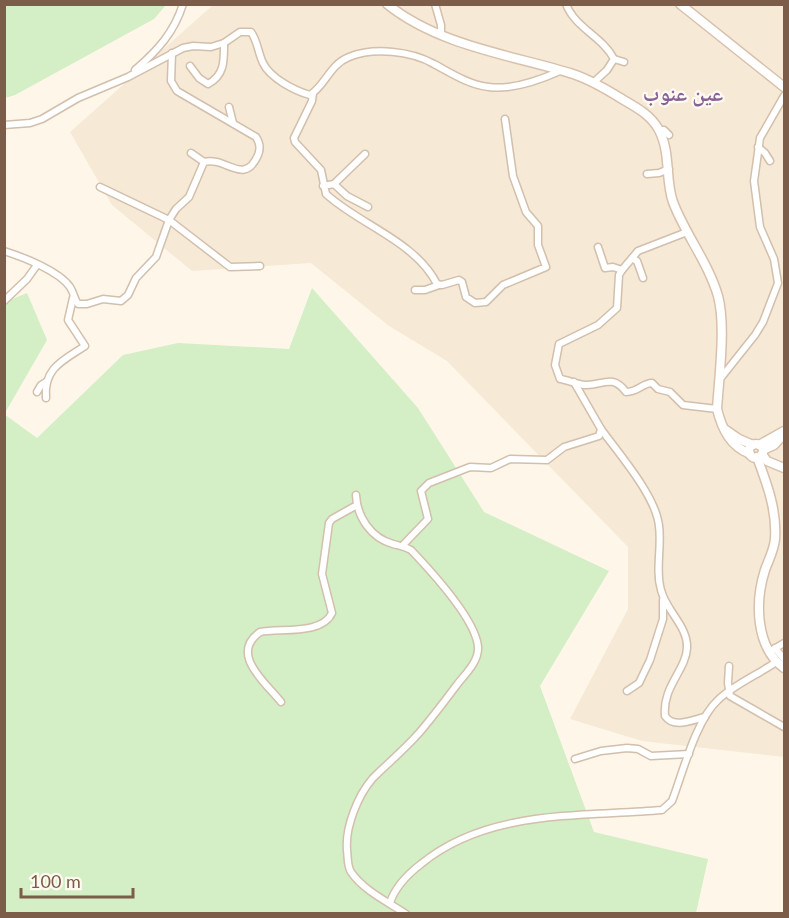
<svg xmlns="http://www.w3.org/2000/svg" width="789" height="918" font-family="Lato,'Noto Naskh Arabic',sans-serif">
  <rect width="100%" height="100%" fill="#fef7e9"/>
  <!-- residential -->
  <polygon fill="#f6e9d6" points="213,5 784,5 784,757 642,741 570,719 628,609 628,547 447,361 389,326 311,263 192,271 112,205 70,132"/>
  <!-- green -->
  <g fill="#d4eec5">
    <polygon points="4,5 5,4 166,5 154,19 15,95 5,98"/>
    <polygon points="312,288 418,408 484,512 609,571 540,686 594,832 708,859 696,913 5,913 4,414 37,438 123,355 178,343 289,349"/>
    <polygon points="27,293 47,340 5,413 5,302"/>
  </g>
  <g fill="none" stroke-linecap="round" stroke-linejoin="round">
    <!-- street casing -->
    <g stroke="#d2bfac" stroke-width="9">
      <g id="street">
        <polyline points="435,4 441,25 441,34"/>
        <path d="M566 4C575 28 603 37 614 59L607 70 594 82"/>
        <polyline points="614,59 624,62"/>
        <path d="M190 66 199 78 208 84C225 75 224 60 224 43"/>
        <path d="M135 70C157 51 174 33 183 4"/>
        <path d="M313 93 312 101 294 138 295 142 321 170 326 194C360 225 415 241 437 284L442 285 459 280 462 282 466 297 475 303 486 302 503 285 546 267 538 245V226L526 212 513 176 505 119"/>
        <polyline points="229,107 233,123"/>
        <path d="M4 125 30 123 42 119 78 98 128 77 183 48 193 46 211 47 224 43 240 32H251C258 42 258 53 263 63 270 78 295 91 310 95 326 85 329 65 349 57 374 47 411 51 434 64 451 73 469 85 489 87 512 90 540 80 560 71"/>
        <polyline points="659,130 664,130 669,135"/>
        <polyline points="758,147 765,153 770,161"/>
        <polyline points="191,153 204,162"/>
        <polyline points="647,174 659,173 669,169"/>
        <polyline points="334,184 365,154"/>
        <polyline points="323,186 334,184 347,196 368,207"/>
        <polyline points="100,187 169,220 230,267 260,266"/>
        <path d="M687 232 638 251 622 270 619 275 617 308 598 325 559 344 555 365 560 379C568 380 576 384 585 385 602 386 612 373 626 392 639 392 642 383 652 383L658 389 670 392 683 405 717 409"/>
        <polyline points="598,247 605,268 613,267 622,270"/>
        <path d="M4 251C23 257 59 271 70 287 74 293 74 299 78 304H87L103 299 121 301 128 295 136 278 156 257 169 220 176 209 189 197 204 162C226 156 244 187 258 155 261 148 260 143 256 137L177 91 171 81 172 53"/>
        <polyline points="633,259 637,261 643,278"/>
        <polyline points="415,290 425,290 439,285"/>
        <polyline points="4,301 27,279 37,265"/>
        <polyline points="720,379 755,335 763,322 778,283 774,259 760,227 754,181 760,138 784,96"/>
        <polyline points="37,392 41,385 46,382"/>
        <path d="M46 398C43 368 64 360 85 346L68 320 73 298"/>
        <path d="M601 429C619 454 656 496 659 526 662 547 655 570 661 590 666 611 688 626 687 648 686 670 662 687 665 716 674 729 692 720 705 717"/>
        <path d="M356 495C357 517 371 538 393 544 400 546 404 546 411 550 430 570 476 620 478 647 479 662 464 675 456 686 444 702 432 718 419 733 405 749 388 763 373 778 358 795 345 827 347 850 348 857 347 866 351 872 364 891 388 902 406 914"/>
        <polyline points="403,545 428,519 421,491 429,483 470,467 491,468 510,459 547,460 564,447 599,436 601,429 574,382"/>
        <polyline points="775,648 784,659"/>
        <polyline points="769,652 784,643"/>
        <polyline points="729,666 728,683 730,696 784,727"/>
        <polyline points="627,691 639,683 650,660 663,619 663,600"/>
        <path d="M281 702C265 682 229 654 260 632 281 628 322 635 332 613L322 574 329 523 332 519 357 505"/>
        <polyline points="575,759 601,751 627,748 638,749 651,756 689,754"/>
        <path d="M390 903C395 887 408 874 421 864 488 809 580 817 662 810L672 801C683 772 696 720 718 700 732 686 759 674 776 662"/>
      </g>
    </g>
    <!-- secondary casing -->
    <g stroke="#d8c1ac" stroke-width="11">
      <g id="secondary">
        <path d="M387 4C439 46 512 55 573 74 591 80 606 89 622 99 636 107 651 115 659 130 671 153 665 180 673 202 685 234 708 262 718 296 726 325 719 378 717 409 722 429 730 446 750 454"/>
        <polyline points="680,4 784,87"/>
        <polyline points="726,430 739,439 753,445"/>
        <circle cx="756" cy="451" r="7"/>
        <polyline points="759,445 784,431"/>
        <polyline points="763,450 774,445 784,434"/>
        <polyline points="762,454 767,461 784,468"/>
        <path d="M757 457C767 484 777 510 775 539 774 550 769 559 765 570 755 601 755 647 784 668"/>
      </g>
    </g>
    <!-- street -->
    <use href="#street" stroke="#fff" stroke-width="6"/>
    <!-- secondary -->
    <use href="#secondary" stroke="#fff" stroke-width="8"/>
  </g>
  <g text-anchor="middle" stroke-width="4.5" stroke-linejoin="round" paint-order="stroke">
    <!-- quarter labels -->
    <g font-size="21" font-weight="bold" fill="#876197" stroke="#fffaf0">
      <text x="683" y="101">عين عنوب</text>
    </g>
  </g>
  <!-- border -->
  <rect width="789" height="918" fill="none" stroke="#7b5d49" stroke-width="12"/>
  <!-- scale -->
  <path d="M21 888v9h112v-9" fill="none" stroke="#7b5d49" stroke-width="3"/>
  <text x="30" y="888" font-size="18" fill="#7b5d49" stroke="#fffaf0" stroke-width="4.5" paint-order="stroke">100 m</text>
</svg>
